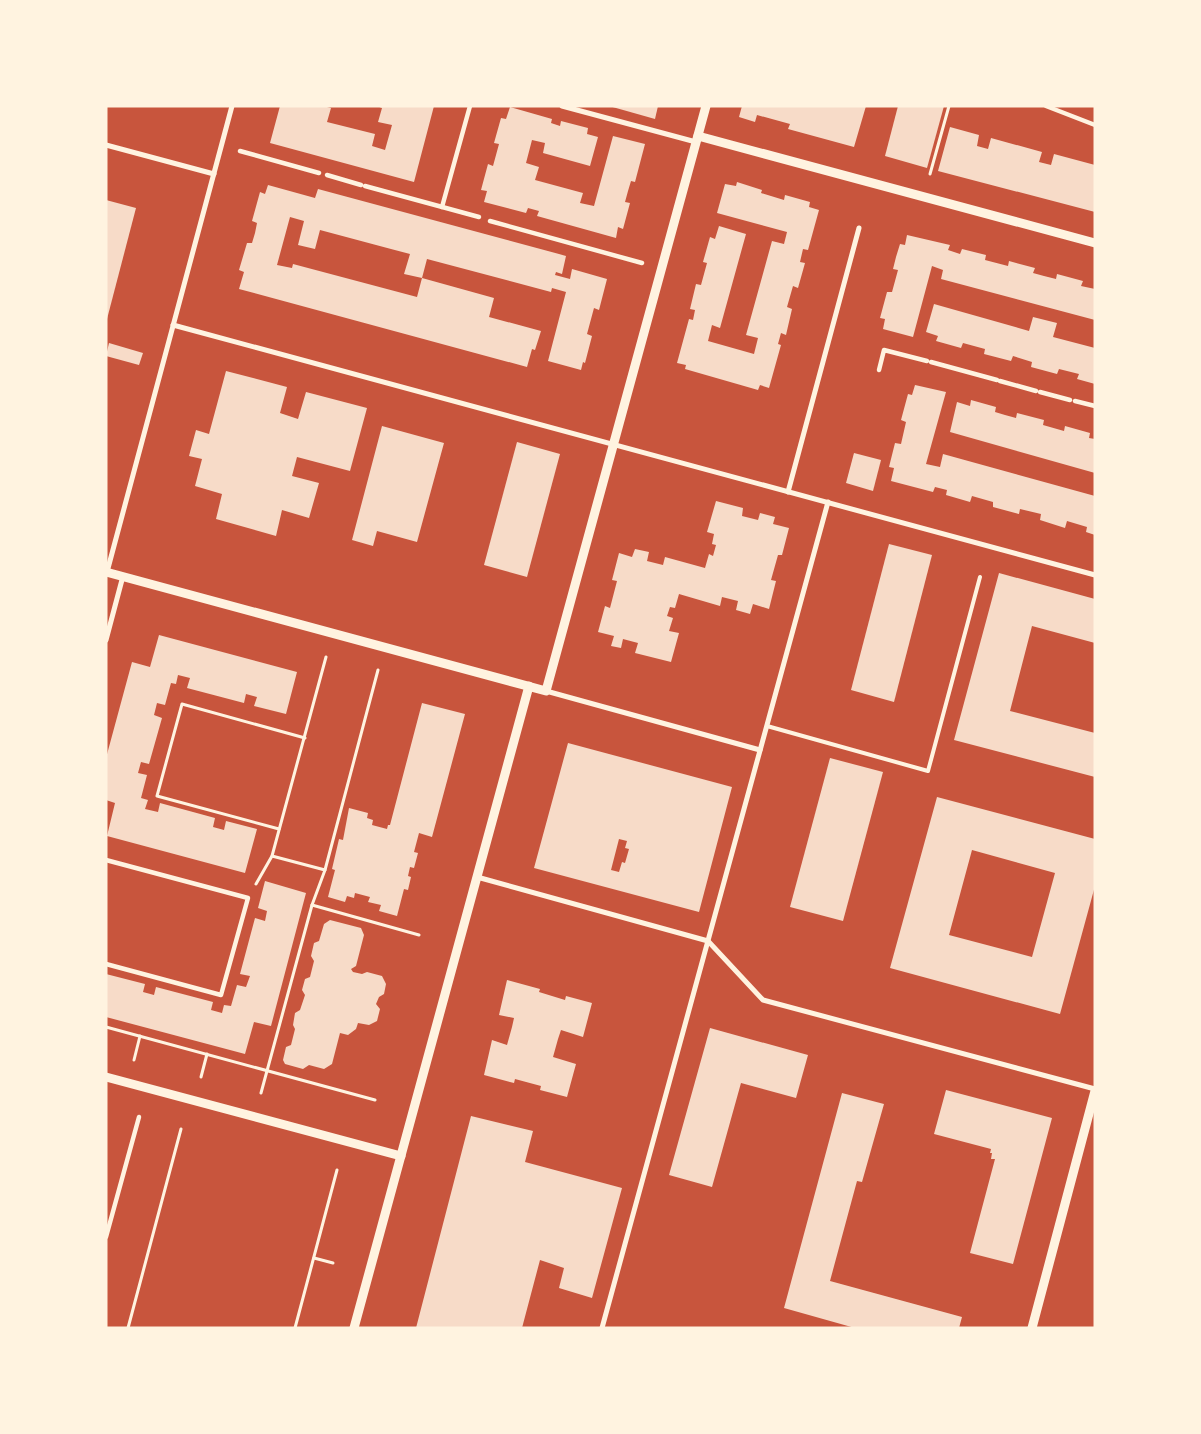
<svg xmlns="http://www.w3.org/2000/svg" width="1201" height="1434" font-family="'Space Grotesk',sans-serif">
  <rect width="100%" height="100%" fill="#c8553d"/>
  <!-- building -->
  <g fill="#f7dbc8" fill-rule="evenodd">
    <polygon points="280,106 323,106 331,108 327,122 375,134 372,146 385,150 392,125 378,122 382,108 377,106 434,106 414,182 270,143"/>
    <polygon points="609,106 658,106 655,119"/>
    <polygon points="742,106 866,106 854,147 788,129 790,124 757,115 755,122 739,117"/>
    <polygon points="898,106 944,106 927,168 885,156"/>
    <polygon points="510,107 552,119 551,123 560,126 561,121 588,128 587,134 598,137 590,166 543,153 545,143 532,140 526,163 539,167 535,180 583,193 580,203 594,206 613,136 645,144 635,182 631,181 628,191 625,202 630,203 623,229 618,227 616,238 537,216 539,211 528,208 526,213 484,202 487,191 481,190 488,164 493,166 499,144 494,143 501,118 506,119"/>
    <polygon points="950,127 979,135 977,146 988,149 991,138 1042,152 1039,162 1051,165 1054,154 1095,165 1095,212 938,171"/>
    <polygon points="737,182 762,190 761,193 784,200 785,195 810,202 809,207 819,210 808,250 803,249 800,262 805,263 798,288 793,286 787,307 792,309 786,335 781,333 778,344 781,345 769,388 760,385 758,390 685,369 686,365 677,363 689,319 693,320 695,310 690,309 696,284 701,285 707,263 703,262 710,237 715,239 719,226 746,234 720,328 712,325 708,341 754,354 758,338 746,335 772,241 784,244 787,232 717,213 725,184 736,186"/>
    <polygon points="268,185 315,198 318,189 559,254 566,256 562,274 556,272 555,275 570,279 572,269 607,279 599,310 594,308 587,334 592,336 585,363 583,362 581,370 548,361 566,292 552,288 551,292 427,259 422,278 404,274 410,254 391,249 320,230 315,249 298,245 304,221 290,217 277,265 292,268 293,264 417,297 422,278 494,298 489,317 541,331 535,350 532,349 527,367 239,289 244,272 239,270 247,243 252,243 255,233 257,223 252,221 260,192 265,194"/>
    <polygon points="106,200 136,208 107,319 106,318"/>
    <polygon points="907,235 950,245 948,250 960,254 962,249 986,255 985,260 1008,266 1009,261 1035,268 1033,273 1044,276 1056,279 1057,274 1083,281 1081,286 1095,289 1095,320 941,279 943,270 932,266 913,337 883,329 885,319 880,318 887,292 892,292 898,270 893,269 896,257 900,244 905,245"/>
    <polygon points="934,304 1029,331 1033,317 1057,323 1053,337 1095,348 1095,384 1077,379 1079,374 1059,369 1057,374 1031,367 1032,362 1013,356 1011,361 984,354 985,349 963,343 961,348 936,341 938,336 926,332"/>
    <polygon points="109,343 143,353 139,365 106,356"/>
    <polygon points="226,371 287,387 280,413 298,419 306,392 367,408 350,471 297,457 292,476 319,483 309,518 282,510 276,536 216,519 222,494 195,486 202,459 189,456 196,430 209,434"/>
    <polygon points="915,385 946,392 926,464 940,467 943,454 1095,496 1095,535 1086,532 1087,527 1067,521 1065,528 1040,520 1041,514 1020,509 1019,514 993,507 993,502 972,496 970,502 946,495 947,490 935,487 933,492 891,481 894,468 889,467 895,443 901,444 906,422 901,420 908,394 912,395"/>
    <polygon points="971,400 996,407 995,412 1005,415 1016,418 1017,413 1044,420 1043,425 1064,431 1065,426 1090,433 1089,438 1095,439 1095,473 950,432 957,402 970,406"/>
    <polygon points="382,426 444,443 417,542 377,531 373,546 352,540"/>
    <polygon points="517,442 560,454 527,577 484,565"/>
    <polygon points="854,453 881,460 873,491 846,483"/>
    <polygon points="716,501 743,508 742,516 758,520 760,513 775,517 773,524 789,528 782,555 778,555 771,580 776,581 769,609 753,604 750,614 736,610 738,601 722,597 720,606 679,594 675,608 670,607 667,616 673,618 669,631 679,633 671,662 635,653 638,643 623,639 621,648 611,646 614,636 598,632 605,606 610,608 617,581 612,580 619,553 632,557 635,549 649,552 647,561 663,565 665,557 705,568 709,554 713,556 716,545 712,544 714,534 707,532"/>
    <polygon points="889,544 932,555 894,702 851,690"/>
    <polygon points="999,573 1095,599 1095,643 1032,626 1010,711 1095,733 1095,777 954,740"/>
    <polygon points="159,635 297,672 286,714 254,706 257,697 246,694 244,703 187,688 190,678 178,675 176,684 171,683 165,705 157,703 154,715 162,718 149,764 141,762 138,773 147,775 141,798 148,800 145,809 158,812 160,803 215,818 213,827 224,830 226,821 257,829 245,873 107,836 115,803 106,800 106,758 132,662 150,667"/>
    <polygon points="422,703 465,714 432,837 419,833 414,852 418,853 414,868 410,867 408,876 411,877 408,890 404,889 397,916 379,911 381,905 368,902 370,897 355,893 354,898 347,896 345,902 328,897 335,870 332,869 339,839 343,840 349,808 368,813 367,818 373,820 372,825 387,829 388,825 390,825"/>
    <path d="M568 743 732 787 699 912 534 868ZM619 839 627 841 625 848 629 849 625 863 622 862 619 872 611 870Z"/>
    <polygon points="830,758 883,772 843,921 790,907"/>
    <path d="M937 797 1095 839V886L1060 1014 890 968ZM972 850 1055 873 1032 957 949 935Z"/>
    <polygon points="265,881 306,893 271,1026 254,1022 245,1054 106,1017 106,974 145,984 143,992 154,995 156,987 213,1002 211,1010 222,1013 224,1005 231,1006 237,985 246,987 250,976 240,974 255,918 265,921 267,911 258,908"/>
    <polygon points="330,920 361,928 364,935 356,966 351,969 353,972 362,974 367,972 382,976 386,984 384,994 379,997 376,1004 380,1009 377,1021 369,1025 358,1023 356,1029 348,1035 340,1033 332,1064 324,1069 309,1065 303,1069 285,1064 283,1060 286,1047 291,1045 295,1029 293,1025 295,1013 300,1010 305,995 302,990 305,979 310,977 314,961 311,956 314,943 319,941 324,924"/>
    <polygon points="507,980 540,989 539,992 565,1000 566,996 592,1003 583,1037 561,1030 558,1039 553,1057 576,1064 567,1097 540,1090 541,1086 515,1079 514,1083 484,1075 492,1040 507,1045 512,1027 514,1018 499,1015"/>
    <polygon points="710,1028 808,1055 796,1098 741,1083 712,1187 669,1175"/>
    <polygon points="946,1090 1052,1118 1013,1264 970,1253 995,1159 991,1159 992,1153 990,1153 991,1149 934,1134"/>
    <polygon points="842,1093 884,1104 862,1182 857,1181 830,1281 962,1317 959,1328 855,1328 784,1308"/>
    <polygon points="471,1116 533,1131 525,1162 622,1188 592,1298 559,1288 564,1268 540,1260 522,1328 416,1328"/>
  </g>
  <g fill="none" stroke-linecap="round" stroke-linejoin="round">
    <!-- path -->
    <g stroke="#fff3e0" stroke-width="3">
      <polyline points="930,174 949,106"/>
      <polyline points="378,670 325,870 312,905 419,935"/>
      <polyline points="279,829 157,796 182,704 305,738"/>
      <polyline points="272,856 325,870"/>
      <polyline points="256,884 272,856 326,657"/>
      <polyline points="106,1027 375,1100"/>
      <polyline points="134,1060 140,1036"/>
      <polyline points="201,1077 207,1054"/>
      <polyline points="261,1093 312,905"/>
      <polyline points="314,1258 333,1263"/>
      <polyline points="128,1328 181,1129"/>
      <polyline points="295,1328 337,1170"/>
    </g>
    <!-- service -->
    <polyline stroke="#fff3e0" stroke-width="4" points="767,726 928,771 980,577"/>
    <!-- pedestrian -->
    <g stroke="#fff3e0" stroke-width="4.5">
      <polyline points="1046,106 1095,125"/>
      <polyline points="240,151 319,173"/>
      <polyline points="327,175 361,185"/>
      <polyline points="365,186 479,217"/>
      <polyline points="442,207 470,106"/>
      <polyline points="490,221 642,263"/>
      <polyline points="931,362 997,380"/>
      <polyline points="879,370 884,350 927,361"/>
      <polyline points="1000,381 1036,391"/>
      <polyline points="1040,392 1070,400"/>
      <polyline points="1075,401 1095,406"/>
      <polyline points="106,860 248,898 221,995 106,964"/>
      <polyline points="106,1237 139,1117"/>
    </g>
    <!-- minor -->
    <g stroke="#fff3e0" stroke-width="5">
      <polyline points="562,106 696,142"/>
      <polyline points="106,145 214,174"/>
      <polyline points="173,325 1095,575"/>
      <polyline points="788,492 859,228"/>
      <polyline points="107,572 232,106"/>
      <polyline points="106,640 123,576"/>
      <polyline points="546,691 760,750"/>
      <polyline points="477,877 708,941 763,1000 1095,1089"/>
      <polyline points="602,1328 828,502"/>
    </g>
    <!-- tertiary -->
    <g stroke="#fff3e0" stroke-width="9">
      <polyline points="698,136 1095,243"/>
      <polyline points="106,572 546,691 706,106"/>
      <polyline points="106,1077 401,1156"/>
      <polyline points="354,1328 529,686"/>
      <polyline points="1032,1328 1095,1091"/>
    </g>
  </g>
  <!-- border -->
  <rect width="1201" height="1434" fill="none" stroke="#fff3e0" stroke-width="215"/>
</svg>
